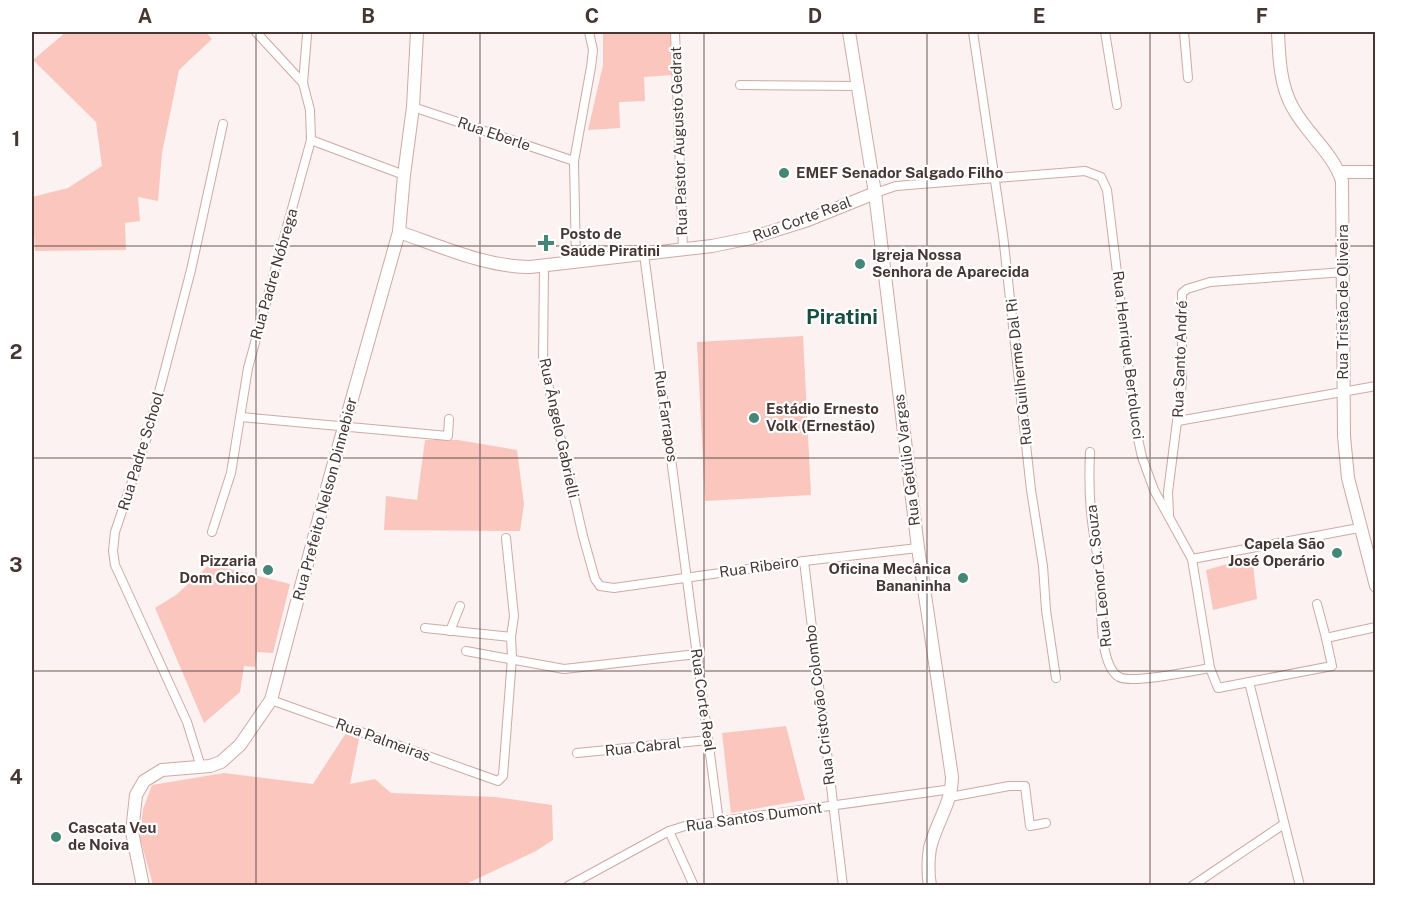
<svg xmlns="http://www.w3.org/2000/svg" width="1407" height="917" font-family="'Public Sans',sans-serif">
  <rect width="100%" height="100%" fill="#fbf2f1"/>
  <!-- green -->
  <g fill="#fac6be">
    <polygon points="66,32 206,32 212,39 179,70 162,153 158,201 138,197 140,221 125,223 126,250 35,251 32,197 68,188 102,166 96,122 33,60"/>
    <polygon points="603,32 671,32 672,75 644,77 645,101 619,102 620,128 588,130 603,65"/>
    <polygon points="803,336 811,495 705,501 697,342"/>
    <polygon points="425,440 458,440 517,450 524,504 520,531 384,530 386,496 417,500"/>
    <polygon points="1252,557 1257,599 1213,610 1206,570"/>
    <polygon points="210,564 290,584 273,653 257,652 255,667 244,666 240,692 204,723 155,608 176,595"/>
    <polygon points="786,726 805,800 731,813 722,733"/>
    <polygon points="346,733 359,739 350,784 375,779 391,793 495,797 552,805 553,840 536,851 464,885 153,885 140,838 143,809 152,785 224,773 313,784"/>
  </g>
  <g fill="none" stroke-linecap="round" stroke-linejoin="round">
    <!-- street casing -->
    <g stroke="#d0a9a2" stroke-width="10">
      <g id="street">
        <polyline points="675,32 683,250"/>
        <polyline points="973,32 1003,235 1031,490 1043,566 1046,610 1056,678"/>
        <polyline points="1105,32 1117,105"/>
        <polyline points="1184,32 1188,78"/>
        <polyline points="303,83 307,35"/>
        <polyline points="740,85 858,86"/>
        <polyline points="413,107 574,161"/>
        <polyline points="311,140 404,175"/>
        <polyline points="875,193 896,186 1085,171 1101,177 1107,190 1136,430 1142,457 1154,490 1192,559 1210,668 1218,688 1332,666 1326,638 1376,627"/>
        <polyline points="644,254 719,822"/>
        <polyline points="576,263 574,161 591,67 593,50 589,32"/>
        <polyline points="544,266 543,362 583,536 595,579 600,586 614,588 804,561 918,548"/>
        <polyline points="241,417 448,436 449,419"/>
        <polyline points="1178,421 1376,386"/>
        <path d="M1090 452C1089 475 1089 498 1092 521 1094 539 1098 557 1100 575 1102 598 1097 664 1119 677 1132 684 1193 671 1210 668"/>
        <polyline points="1169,514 1168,492 1182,382 1182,293 1187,289 1210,282 1344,272"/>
        <polyline points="212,532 231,473 248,368 311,140 310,110 303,83 256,32"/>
        <polyline points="1192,559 1359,528"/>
        <polyline points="804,561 843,886"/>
        <polyline points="1317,604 1326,638"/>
        <polyline points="425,628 511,637"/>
        <polyline points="450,631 460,606"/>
        <polyline points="466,651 564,669 697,654"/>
        <polyline points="1249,682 1300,886"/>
        <polyline points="271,700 498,781 503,776 512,658 511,637 514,616 506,538"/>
        <polyline points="577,753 708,740"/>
        <polyline points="201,767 187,722 115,565 113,551 115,532 146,440 163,377 191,270 223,124"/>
        <polyline points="950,797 1009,786 1025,786 1030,826 1046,823"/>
        <polyline points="669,831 694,886"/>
        <polyline points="568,886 669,831 685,826 952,789"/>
        <polyline points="1192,886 1284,824"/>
      </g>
    </g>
    <!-- secondary casing -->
    <g stroke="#d0a9a2" stroke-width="14">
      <g id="secondary">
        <path d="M849 32 875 193 918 548 952 777C952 803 936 823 930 848 928 860 928 873 930 886"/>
        <path d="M1278 32C1279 57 1280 86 1293 108 1307 134 1333 153 1342 181L1344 436 1348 478 1376 586"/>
        <polyline points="1339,172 1376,172"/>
        <path d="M399 232C440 246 486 267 530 267L712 246 751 238 808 220 875 193"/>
        <polyline points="143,886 132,832 136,795 144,781 162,770 210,766 221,762 240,745 271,700 330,477 399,232 404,175 413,107 417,32"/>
      </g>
    </g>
    <!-- street -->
    <use href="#street" stroke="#fff" stroke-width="8"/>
    <!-- secondary -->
    <use href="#secondary" stroke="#fff" stroke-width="12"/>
  </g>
  <!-- grid -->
  <path fill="none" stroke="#473734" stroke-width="1.5" stroke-opacity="0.55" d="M256 32V886M480 32V886M704 32V886M927 32V886M1150 32V886M32 246H1376M32 458H1376M32 671H1376"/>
  <!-- markers -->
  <g fill="#458777" stroke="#fff" stroke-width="2">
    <circle cx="784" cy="173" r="6"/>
    <path d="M543 234h6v6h6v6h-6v6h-6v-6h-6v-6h6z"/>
    <circle cx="860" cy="264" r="6"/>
    <circle cx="754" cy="418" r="6"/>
    <circle cx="1337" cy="553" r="6"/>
    <circle cx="268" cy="570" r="6"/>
    <circle cx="963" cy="578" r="6"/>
    <circle cx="56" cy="837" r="6"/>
  </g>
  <g text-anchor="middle" stroke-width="4.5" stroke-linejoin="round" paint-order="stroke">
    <!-- street labels -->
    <g font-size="15" fill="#473734" stroke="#fff">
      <text transform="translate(494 134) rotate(19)" y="5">Rua Eberle</text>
      <text transform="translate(679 141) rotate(-92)" y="5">Rua Pastor Augusto Gedrat</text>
      <text transform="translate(802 219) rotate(-20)" y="5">Rua Corte Real</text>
      <text transform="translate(274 274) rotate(-74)" y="5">Rua Padre Nóbrega</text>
      <text transform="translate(1343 302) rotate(-90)" y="5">Rua Tristão de Oliveira</text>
      <text transform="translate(1128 355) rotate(83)" y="5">Rua Henrique Bertolucci</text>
      <text transform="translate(1180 359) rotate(-88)" y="5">Rua Santo André</text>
      <text transform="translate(1019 372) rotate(-96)" y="5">Rua Guilherme Dal Ri</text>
      <text transform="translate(666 416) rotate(82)" y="5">Rua Farrapos</text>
      <text transform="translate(559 428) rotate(78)" y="5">Rua Ângelo Gabrielli</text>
      <text transform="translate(141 451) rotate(-73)" y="5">Rua Padre School</text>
      <text transform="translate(907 460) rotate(-97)" y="5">Rua Getúlio Vargas</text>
      <text transform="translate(325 499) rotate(-75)" y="5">Rua Prefeito Nelson Dinnebier</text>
      <text transform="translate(759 567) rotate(-8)" y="5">Rua Ribeiro</text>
      <text transform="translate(1099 576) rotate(-96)" y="5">Rua Leonor G. Souza</text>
      <text transform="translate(703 700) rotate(82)" y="5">Rua Corte Real</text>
      <text transform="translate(820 705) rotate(-97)" y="5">Rua Cristovão Colombo</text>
      <text transform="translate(383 740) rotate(20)" y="5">Rua Palmeiras</text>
      <text transform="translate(643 747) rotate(-6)" y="5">Rua Cabral</text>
      <text transform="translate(754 817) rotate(-8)" y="5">Rua Santos Dumont</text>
    </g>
    <!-- poi labels -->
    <g font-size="15" font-weight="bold" fill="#473734" stroke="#fff" text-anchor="start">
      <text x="796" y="178">EMEF Senador Salgado Filho</text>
      <text x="560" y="239">Posto de<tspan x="560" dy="17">Saúde Piratini</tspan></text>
      <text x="872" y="260">Igreja Nossa<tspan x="872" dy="17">Senhora de Aparecida</tspan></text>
      <text x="766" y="414">Estádio Ernesto<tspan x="766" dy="17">Volk (Ernestão)</tspan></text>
      <text x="1325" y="549" text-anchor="end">Capela São<tspan x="1325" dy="17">José Operário</tspan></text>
      <text x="256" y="566" text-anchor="end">Pizzaria<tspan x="256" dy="17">Dom Chico</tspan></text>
      <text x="951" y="574" text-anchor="end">Oficina Mecânica<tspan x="951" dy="17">Bananinha</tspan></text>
      <text x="68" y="833">Cascata Veu<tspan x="68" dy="17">de Noiva</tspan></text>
    </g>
    <!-- district labels -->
    <g font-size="21" font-weight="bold" fill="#184f44" stroke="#fff">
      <text x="842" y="324">Piratini</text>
    </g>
  </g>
  <!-- border -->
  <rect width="1407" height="917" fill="none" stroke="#ffffff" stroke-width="66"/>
  <rect x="33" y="33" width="1341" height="851" fill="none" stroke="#473734" stroke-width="2"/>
  <g font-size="20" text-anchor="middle" font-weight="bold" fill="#473734">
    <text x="145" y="23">A</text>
    <text x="368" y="23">B</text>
    <text x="592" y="23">C</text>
    <text x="815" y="23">D</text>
    <text x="1039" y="23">E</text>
    <text x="1262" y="23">F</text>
    <text x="16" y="146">1</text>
    <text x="16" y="359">2</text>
    <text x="16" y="572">3</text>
    <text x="16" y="784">4</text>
  </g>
</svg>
